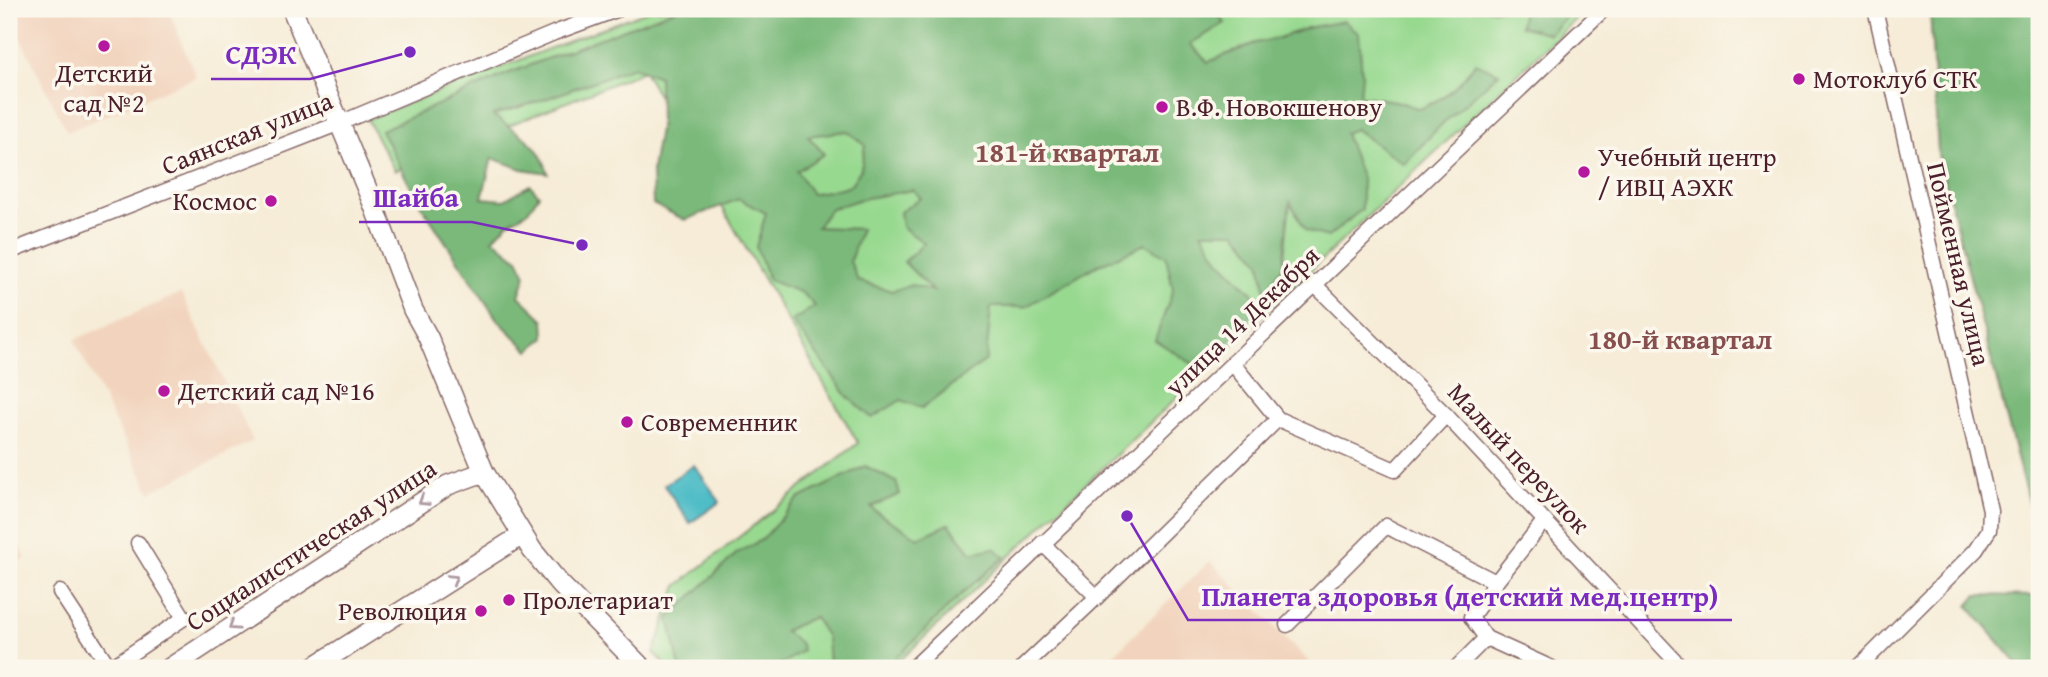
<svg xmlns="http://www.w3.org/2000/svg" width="2048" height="677" font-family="'Gentium Book Plus',serif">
  <rect width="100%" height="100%" fill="#fbf7ec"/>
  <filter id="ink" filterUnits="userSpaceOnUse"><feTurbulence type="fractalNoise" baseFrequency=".0143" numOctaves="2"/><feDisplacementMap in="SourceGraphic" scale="14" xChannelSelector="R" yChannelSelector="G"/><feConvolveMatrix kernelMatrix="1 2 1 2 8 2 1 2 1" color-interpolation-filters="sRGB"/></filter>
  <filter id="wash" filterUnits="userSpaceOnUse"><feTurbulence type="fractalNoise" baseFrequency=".00686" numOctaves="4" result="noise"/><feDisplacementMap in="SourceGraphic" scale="28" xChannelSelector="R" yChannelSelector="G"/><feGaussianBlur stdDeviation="1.57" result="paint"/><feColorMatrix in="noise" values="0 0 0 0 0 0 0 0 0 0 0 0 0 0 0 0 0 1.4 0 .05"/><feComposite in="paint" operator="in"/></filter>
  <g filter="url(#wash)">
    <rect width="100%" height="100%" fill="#f6ecd7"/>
    <!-- built -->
    <g fill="#f2d4be">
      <polygon points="24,9 168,9 196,77 67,132 9,15"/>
      <polygon points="181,293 253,441 150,492 74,340"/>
      <polygon points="9,525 26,558 9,566"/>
      <polygon points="1210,561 1315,668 1100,668"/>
    </g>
    <!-- green -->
    <polygon fill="#98d990" stroke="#717c5e" stroke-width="2" points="652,9 1586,9 892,668 669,668 654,653 677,586 858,443 644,71 395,171 367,119"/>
    <!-- forest -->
    <g fill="#7ab97a" stroke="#626c52" stroke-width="2" fill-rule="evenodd">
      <path d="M677 9H1214L1225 23 1190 44 1208 62 1255 43 1279 38 1307 28 1344 21 1359 34 1362 75 1360 96 1396 101 1420 109C1446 97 1458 87 1475 63L1499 73 1437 129 1404 164 1355 129 1345 133 1362 179V209L1328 237 1306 231 1290 202 1283 266 1266 294 1260 262 1236 232H1202L1219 260 1260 301 1239 331 1201 369 1155 340 1173 290 1166 256 1145 244 1096 266 1025 307H991L986 360 922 408 901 400 872 418 848 397 792 321 815 306 802 293 769 280 756 247 766 213 739 199 685 220 653 204 652 169 660 123 659 77 633 67 540 101 493 115C517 134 538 139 548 173L522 169 492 158 482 198 504 200 530 185 539 195 527 212 508 223 493 239 518 259 526 275 519 296 544 320 545 337 529 351 497 319 417 199 381 130 504 75ZM847 131 865 145 861 169 850 186 812 194 797 171 824 154 808 136ZM913 190 921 198 900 212 902 227 924 243 904 262 933 291 912 285 892 291 858 281 850 261 861 229 817 227 830 209 861 199Z"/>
      <polygon points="1523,9 1574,9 1549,34 1520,26"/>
      <polygon points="1930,9 2039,9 2039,589 2038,539 1938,154"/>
      <path d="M865 466 896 482 900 494 871 507C884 520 903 526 918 538L949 524 972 553 994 548 1005 557 965 591 886 668H825L829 665 827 637 814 617 784 631 801 644 802 651 775 668H680L669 618 737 553 763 539 798 499Z"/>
      <polygon points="1977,595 2039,596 2039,668 2021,668 1968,606"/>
    </g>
    <!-- water -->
    <polygon fill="#4ebcc6" stroke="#4c6e78" stroke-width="2" points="694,465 720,502 690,523 664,485"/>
  </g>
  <g filter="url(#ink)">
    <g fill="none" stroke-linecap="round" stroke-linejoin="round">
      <!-- minor casing -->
      <g stroke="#866767" stroke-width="17">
        <g id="minor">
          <polyline points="9,252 340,123 554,33 619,9"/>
          <polyline points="1315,285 1446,415 1682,668"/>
          <polyline points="1233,364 1278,419 1395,470 1446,415"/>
          <polyline points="1544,521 1496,582 1471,617 1486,638 1552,668"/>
          <polyline points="1042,543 1097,597"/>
          <polyline points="60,592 110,668"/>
          <polyline points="1287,625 1386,526 1496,582"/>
          <polyline points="110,668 184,618 138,543"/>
          <polyline points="913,668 1604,9"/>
          <polyline points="1022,668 1097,597 1278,419"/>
          <polyline points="1456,668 1486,638"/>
          <polyline points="1858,668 1976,550 1989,530 1990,510 1875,9"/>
        </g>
      </g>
      <!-- tertiary casing -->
      <g stroke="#866767" stroke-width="22">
        <g id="tertiary">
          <polyline points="292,9 372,201 413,310 428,337 484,472 532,550 559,583 642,668"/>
          <polyline points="170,668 448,485 484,472"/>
          <polyline points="312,668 522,535"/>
        </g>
      </g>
      <!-- minor -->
      <use href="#minor" stroke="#fff" stroke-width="14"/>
      <!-- tertiary -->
      <use href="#tertiary" stroke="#fff" stroke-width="19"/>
    </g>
    <!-- one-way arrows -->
    <defs><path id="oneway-chevron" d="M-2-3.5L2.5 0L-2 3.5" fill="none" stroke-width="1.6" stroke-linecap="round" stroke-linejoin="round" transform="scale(1.75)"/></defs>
    <g stroke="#ae9aa0">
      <use href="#oneway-chevron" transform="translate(423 501) rotate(147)"/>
      <use href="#oneway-chevron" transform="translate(453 579) rotate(-32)"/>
      <use href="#oneway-chevron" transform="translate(233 626) rotate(146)"/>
    </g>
  </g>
  <!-- markers -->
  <g fill="#b5179e" stroke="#fbf7ec" stroke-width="2.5">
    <circle cx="104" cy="46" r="7"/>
    <circle cx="1799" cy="79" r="7"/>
    <circle cx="1162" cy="107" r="7"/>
    <circle cx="1584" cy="172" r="7"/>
    <circle cx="271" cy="201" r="7"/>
    <circle cx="164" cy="391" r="7"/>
    <circle cx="627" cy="422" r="7"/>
    <circle cx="509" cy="600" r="7"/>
    <circle cx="481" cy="611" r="7"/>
  </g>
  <g text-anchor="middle" stroke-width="7" stroke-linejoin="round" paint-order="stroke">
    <!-- poi labels -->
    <g font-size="26" fill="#4a1f2b" stroke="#fbf7ec" text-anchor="start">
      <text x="104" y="82" text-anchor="middle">Детский<tspan x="104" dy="30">сад №2</tspan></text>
      <text x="1813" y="88">Мотоклуб СТК</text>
      <text x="1176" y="116">В.Ф. Новокшенову</text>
      <text x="1598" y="166">Учебный центр<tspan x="1598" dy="30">/ ИВЦ АЭХК</tspan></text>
      <text x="257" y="210" text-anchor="end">Космос</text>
      <text x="178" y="400">Детский сад №16</text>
      <text x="641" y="431">Современник</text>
      <text x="523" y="609">Пролетариат</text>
      <text x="467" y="620" text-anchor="end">Революция</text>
    </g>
    <!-- street labels -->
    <g font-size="26" fill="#4a1f2b" stroke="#fbf7ec">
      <text transform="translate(247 133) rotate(-22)" y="9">Саянская улица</text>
      <text transform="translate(1959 264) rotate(77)" y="9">Пойменная улица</text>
      <text transform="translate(1242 321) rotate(-44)" y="9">улица 14 Декабря</text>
      <text transform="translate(1519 458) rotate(47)" y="9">Малый переулок</text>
      <text transform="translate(311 545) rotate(-33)" y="9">Социалистическая улица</text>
    </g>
    <!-- neighbourhood labels -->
    <g font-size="28" font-weight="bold" fill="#87504f" stroke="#fbf7ec">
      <text x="1067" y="162">181-й квартал</text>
      <text x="1680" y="349">180-й квартал</text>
    </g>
  </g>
  <!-- callouts -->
  <path fill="none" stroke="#7b2cbf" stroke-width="2.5" d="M410 52L310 79H211M582 245L472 222H359M1127 516L1188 620H1732"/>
  <g fill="#7b2cbf" stroke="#fbf7ec" stroke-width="2.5">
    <circle cx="410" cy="52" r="7"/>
    <circle cx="582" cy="245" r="7"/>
    <circle cx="1127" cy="516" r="7"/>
  </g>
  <g font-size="28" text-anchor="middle" font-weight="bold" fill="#7b2cbf" stroke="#fbf7ec" stroke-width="7" stroke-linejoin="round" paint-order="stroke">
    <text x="261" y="64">СДЭК</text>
    <text x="416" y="207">Шайба</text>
    <text x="1460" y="606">Планета здоровья (детский мед.центр)</text>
  </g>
  <!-- margin -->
  <rect width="2048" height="677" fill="none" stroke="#fbf7ec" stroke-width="35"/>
</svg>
